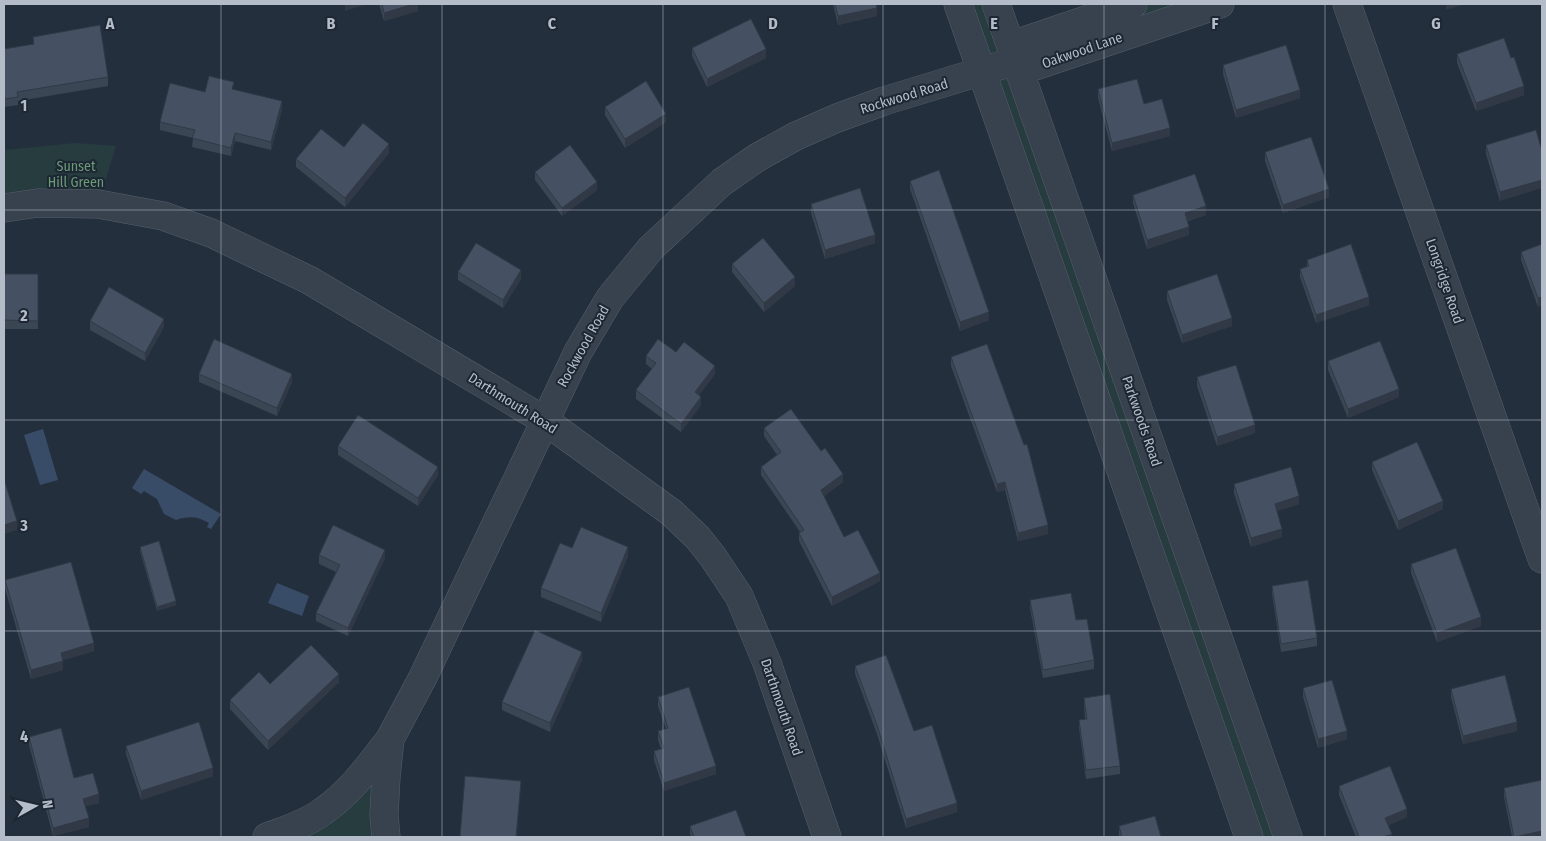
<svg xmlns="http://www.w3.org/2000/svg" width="1546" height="841" font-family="'Fira Sans Condensed',sans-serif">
  <rect width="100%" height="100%" fill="#242f3e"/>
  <!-- green -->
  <g fill="#263c3f">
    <polygon points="958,4 996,4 1015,60 1133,4 1220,4 1016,61 1288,837 1247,837"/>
    <polygon points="75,143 116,146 98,204 4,208 4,150"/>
    <polygon points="390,739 386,837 267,837 300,824"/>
  </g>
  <!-- water -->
  <g fill="#394c67">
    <polygon points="43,429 58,480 40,485 24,435"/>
    <path d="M144 469 221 514 211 529 207 527 209 523C197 516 188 516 176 520L164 514 157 499 144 491 141 494 132 488Z"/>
    <polygon points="277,583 309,596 302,616 268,603"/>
  </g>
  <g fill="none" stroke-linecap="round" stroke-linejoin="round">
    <!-- minor casing -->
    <g stroke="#565f6c" stroke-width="29">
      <g id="minor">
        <polyline points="958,4 1249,837"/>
        <polyline points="996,4 1288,837"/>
        <polyline points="1133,4 1027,40 1015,61 1035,66 1220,4"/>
        <polyline points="1347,4 1542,559"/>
        <polyline points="4,208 38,203 98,204 163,216 211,233 309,280 544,420 672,513 698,538 713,557 739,596 767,663 827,837"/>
        <path d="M267 837C285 830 306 824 322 812 350 793 370 765 390 739"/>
        <polyline points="386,837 384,815 386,777 390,739 423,677 578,352 610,298 651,248 722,182 758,157 796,136 837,118 884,101 1015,61"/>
      </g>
    </g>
    <!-- minor -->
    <use href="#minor" stroke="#38414e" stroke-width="28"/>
  </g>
  <!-- wall -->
  <g fill="#3b4654">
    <polygon points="379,4 418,4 418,11 384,21"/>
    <polygon points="833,4 876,4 877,16 838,25"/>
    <polygon points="33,37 108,77 108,86 18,101 18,105 4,107 4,49 33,45"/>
    <polygon points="692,48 766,58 707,87 692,56"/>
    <polygon points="1457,54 1524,95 1476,111 1457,63"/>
    <polygon points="1223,65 1300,98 1236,118 1223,74"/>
    <polygon points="234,89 282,110 271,150 235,141 231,156 192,147 193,138 160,130 160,122 205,92"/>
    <polygon points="1098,89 1144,104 1170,136 1112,151 1098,98"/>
    <polygon points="605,107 666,122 625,148 605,115"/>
    <polygon points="1536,130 1500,201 1486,154 1486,145"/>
    <polygon points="344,147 389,153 345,207 296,167 296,159"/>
    <polygon points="1265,152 1329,197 1283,213 1265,161"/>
    <polygon points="535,172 597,190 562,216 535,180"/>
    <polygon points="910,181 989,320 960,331 910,189"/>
    <polygon points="1133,195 1206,215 1188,221 1189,235 1147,249 1133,203"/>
    <polygon points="811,204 875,243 825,259 811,213"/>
    <polygon points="1542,244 1538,307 1521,260 1521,252"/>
    <polygon points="1307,260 1369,305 1316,323 1300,277 1300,269 1307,266"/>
    <polygon points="732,264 795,286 764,312 732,272"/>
    <polygon points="458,272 521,279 503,308 458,280"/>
    <rect x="4" y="274" width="34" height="55"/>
    <polygon points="1167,291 1232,326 1182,343 1167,300"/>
    <polygon points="90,321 164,327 145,361 90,330"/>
    <polygon points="676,352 715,374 699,395 701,405 681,432 636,399 636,390 652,369 646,364 646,356"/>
    <polygon points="951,357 1024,445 1048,534 1018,541 1005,490 997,492 951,366"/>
    <polygon points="1328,361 1399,397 1348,418 1328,370"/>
    <polygon points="199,374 292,382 277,416 199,382"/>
    <polygon points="1197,377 1255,433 1217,446 1197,386"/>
    <polygon points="764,428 821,451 843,482 824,496 844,537 880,581 832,606 799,541 799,533 800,532 761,475 761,467 777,455 764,436"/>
    <polygon points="338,446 438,475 418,506 338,455"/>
    <polygon points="1372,462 1443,509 1398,530 1372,470"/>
    <polygon points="1234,484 1299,504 1277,511 1282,537 1251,547 1234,493"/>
    <polygon points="140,547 176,605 157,611 140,551"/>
    <polygon points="572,548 628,556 601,622 541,597 541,588"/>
    <polygon points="319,555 385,558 348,636 316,621 316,613 336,572 319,564"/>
    <polygon points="1411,564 1481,626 1437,642 1411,573"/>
    <polygon points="5,580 94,651 63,660 63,670 31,679 5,589"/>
    <polygon points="1272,586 1317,638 1317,646 1281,652 1272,594"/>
    <polygon points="1030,600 1076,620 1094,660 1094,669 1043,678 1030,608"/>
    <polygon points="582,660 550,732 502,710 502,702"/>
    <polygon points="855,666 914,731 957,812 906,828 877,734 855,674"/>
    <polygon points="339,682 268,750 230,709 230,700 270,684"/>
    <polygon points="1303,688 1347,739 1318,748 1303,697"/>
    <polygon points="1451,689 1517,731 1463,744 1451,697"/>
    <polygon points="658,697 716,774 664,791 654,760 654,751 661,749 658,740 658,731 666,729 658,706"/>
    <polygon points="1084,698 1120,766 1120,774 1086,779 1079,728 1079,720 1085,719 1084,706"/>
    <polygon points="29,737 74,778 99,803 85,806 89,827 53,836 29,745"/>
    <polygon points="126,746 213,776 141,800 126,754"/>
    <polygon points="1339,786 1407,817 1388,825 1392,837 1356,837 1339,795"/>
    <polygon points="1504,788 1542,837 1512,837 1504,797"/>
    <polygon points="690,826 746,837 691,837 690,834"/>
    <polygon points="1119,826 1161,837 1119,837"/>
  </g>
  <!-- shaded-wall -->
  <g fill="#303945">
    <polygon points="345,4 367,4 345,11"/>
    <polygon points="413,4 418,4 418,11 384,21 384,13"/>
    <polygon points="1446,4 1465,4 1446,10"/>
    <polygon points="877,8 877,16 838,25 838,16"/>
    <polygon points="766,49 766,58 707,87 707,79"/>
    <polygon points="1524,86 1524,95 1476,111 1476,103"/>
    <polygon points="1300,90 1300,98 1236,118 1236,110"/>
    <polygon points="282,101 282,110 271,150 271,142"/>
    <polygon points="666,114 666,122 625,148 625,139"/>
    <polygon points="1170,128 1170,136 1112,151 1112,143"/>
    <polygon points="235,133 235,141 231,156 231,148"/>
    <polygon points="389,144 389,153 345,207 345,198"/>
    <polygon points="1542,180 1542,188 1500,201 1500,192"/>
    <polygon points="597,182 597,190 562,216 562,208"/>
    <polygon points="1329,189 1329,197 1283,213 1283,205"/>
    <polygon points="1206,206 1206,215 1185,221 1185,213"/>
    <polygon points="1189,227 1189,235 1147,249 1147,240"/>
    <polygon points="875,235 875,243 825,259 825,250"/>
    <polygon points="521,270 521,279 503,308 503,300"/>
    <polygon points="795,277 795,286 764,312 764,303"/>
    <polygon points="1369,297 1369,305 1316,323 1316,315"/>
    <polygon points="1542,297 1542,305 1538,307 1538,298"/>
    <polygon points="989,312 989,320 960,331 960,322"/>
    <polygon points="1232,318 1232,326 1182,343 1182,335"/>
    <polygon points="164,319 164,327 145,361 145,353"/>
    <polygon points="715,366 715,374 695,401 695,392"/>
    <polygon points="292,374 292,382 277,416 277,408"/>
    <polygon points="1399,389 1399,397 1348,418 1348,409"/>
    <polygon points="701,397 701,405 681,432 681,424"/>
    <polygon points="1255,425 1255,433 1217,446 1217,437"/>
    <polygon points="438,467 438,475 418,506 418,498"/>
    <polygon points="843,474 843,482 821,498 821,490"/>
    <polygon points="1005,482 1005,490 997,492 997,484"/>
    <polygon points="1299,496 1299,504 1275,512 1275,504"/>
    <polygon points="1443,501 1443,509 1398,530 1398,521"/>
    <polygon points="17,521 17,530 4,534 4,525"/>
    <polygon points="1048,525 1048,534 1018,541 1018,533"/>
    <polygon points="1282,529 1282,537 1251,547 1251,538"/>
    <polygon points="628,547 628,556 601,622 601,613"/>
    <polygon points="385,550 385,558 348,636 348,628"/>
    <polygon points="880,573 880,581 832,606 832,597"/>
    <polygon points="176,601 176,605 157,611 157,607"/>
    <polygon points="1481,617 1481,626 1437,642 1437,633"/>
    <polygon points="94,643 94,651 61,661 61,653"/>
    <polygon points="582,652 582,660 550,732 550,723"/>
    <polygon points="63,661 63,670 31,679 31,670"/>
    <polygon points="339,674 339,682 268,750 268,741"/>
    <polygon points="1517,722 1517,731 1463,744 1463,736"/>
    <polygon points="1347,731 1347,739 1318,748 1318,739"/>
    <polygon points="716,766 716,774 664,791 664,783"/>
    <polygon points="213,768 213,776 141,800 141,791"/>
    <polygon points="521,781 517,837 516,837"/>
    <polygon points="99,794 99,803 83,807 83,799"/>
    <polygon points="957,803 957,812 906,828 906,819"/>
    <polygon points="1407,809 1407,817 1385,827 1385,818"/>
    <polygon points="89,818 89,827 53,836 53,828"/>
    <polygon points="1542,831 1542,837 1514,837"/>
    <polygon points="1392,834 1392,837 1383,837"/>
  </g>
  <!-- building -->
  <g fill="#455162" stroke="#303945">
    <polygon points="382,4 413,4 384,13"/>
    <polygon points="835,4 876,4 877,8 838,16"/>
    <polygon points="751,19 766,49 707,79 692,48"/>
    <polygon points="100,25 108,77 17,92 18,97 4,99 4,49 34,44 33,37"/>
    <polygon points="1504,38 1511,58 1514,57 1524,86 1476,103 1457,54"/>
    <polygon points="1286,45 1300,90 1236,110 1223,65"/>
    <polygon points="209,76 234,82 232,89 282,101 271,142 235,133 231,148 192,138 195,130 160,122 170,83 205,92"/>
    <polygon points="1137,79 1144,104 1162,99 1170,128 1112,143 1098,89"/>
    <polygon points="646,81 666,114 625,139 605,107"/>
    <polygon points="363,123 389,144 345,198 296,159 321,129 344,147"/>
    <polygon points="1536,130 1542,151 1542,180 1500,192 1486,145"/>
    <polygon points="1311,137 1329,189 1283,205 1265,152"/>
    <polygon points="570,145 597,182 562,208 535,172"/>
    <polygon points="939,170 989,312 960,322 910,181"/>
    <polygon points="1195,174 1206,206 1185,213 1189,227 1147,240 1133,195"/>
    <polygon points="860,188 875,235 825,250 811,204"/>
    <polygon points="763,238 795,277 764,303 732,264"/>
    <polygon points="476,243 521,270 503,300 458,272"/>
    <polygon points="1351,244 1369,297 1316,315 1300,269 1309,266 1307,260"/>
    <polygon points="1542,244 1542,297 1538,298 1521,252"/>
    <polygon points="4,274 38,274 38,321 4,320"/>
    <polygon points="1217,274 1232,318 1182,335 1167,291"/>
    <polygon points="109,287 164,319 145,353 90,321"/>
    <polygon points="214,339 292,374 277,408 199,374"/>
    <polygon points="658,339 676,352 684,342 715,366 695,392 701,397 681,424 636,390 656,363 646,356"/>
    <polygon points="1380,341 1399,389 1348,409 1328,361"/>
    <polygon points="987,344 1024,445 1027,444 1048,525 1018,533 1005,482 997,484 951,357"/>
    <polygon points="1236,365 1255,425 1217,437 1197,377"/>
    <polygon points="791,409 821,451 825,448 843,474 821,490 844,537 858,530 880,573 832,597 799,533 804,530 761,467 781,452 764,428"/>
    <polygon points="358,415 438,467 418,498 338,446"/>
    <polygon points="1417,442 1443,501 1398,521 1372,462"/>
    <polygon points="1291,467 1299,496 1275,504 1282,529 1251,538 1234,484"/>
    <polygon points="4,479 17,521 4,525"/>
    <polygon points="333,525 385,550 348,628 316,613 340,565 319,555"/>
    <polygon points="581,527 628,547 601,613 541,588 560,543 572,548"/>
    <polygon points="159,541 176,601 157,607 140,547"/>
    <polygon points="1456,548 1481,617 1437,633 1411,564"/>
    <polygon points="71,562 94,643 61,653 63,661 31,670 5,580"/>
    <polygon points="1308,580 1317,638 1281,644 1272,586"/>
    <polygon points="1071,593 1076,620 1087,619 1094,660 1043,670 1030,600"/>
    <polygon points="535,630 582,652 550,723 502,702"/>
    <polygon points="311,645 339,674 268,741 230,700 259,672 270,684"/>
    <polygon points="886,655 914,731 932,725 957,803 906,819 877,725 855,666"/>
    <polygon points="1505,675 1517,722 1463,736 1451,689"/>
    <polygon points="1332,680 1347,731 1318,739 1303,688"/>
    <polygon points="689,687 716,766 664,783 654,751 664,748 658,731 668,728 658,697"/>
    <polygon points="1110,694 1120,766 1086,770 1079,720 1087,719 1084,698"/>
    <polygon points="199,722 213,768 141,791 126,746"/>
    <polygon points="61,728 74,778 93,773 99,794 83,799 89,818 53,828 29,737"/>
    <polygon points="1390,766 1407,809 1385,818 1392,834 1383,837 1359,837 1339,786"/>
    <polygon points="465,776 521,781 516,837 460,837"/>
    <polygon points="1542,780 1542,831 1514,837 1504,788"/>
    <polygon points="736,810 746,837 694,837 690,826"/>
    <polygon points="1155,816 1161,837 1122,837 1119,826"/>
  </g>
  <!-- grid -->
  <path fill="none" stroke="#b4bcc9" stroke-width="1" stroke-opacity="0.55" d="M221 4V837M442 4V837M663 4V837M883 4V837M1104 4V837M1325 4V837M4 210H1542M4 420H1542M4 631H1542"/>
  <g text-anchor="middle" stroke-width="4" stroke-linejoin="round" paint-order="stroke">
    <!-- street labels -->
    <g font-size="14" fill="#b4bcc9" stroke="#1d2633">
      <text transform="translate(1082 50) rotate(-19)" y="5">Oakwood Lane</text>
      <text transform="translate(904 96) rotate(-17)" y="5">Rockwood Road</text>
      <text transform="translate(1445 281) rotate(71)" y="5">Longridge Road</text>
      <text transform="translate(583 346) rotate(-61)" y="5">Rockwood Road</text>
      <text transform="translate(513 403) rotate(32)" y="5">Darthmouth Road</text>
      <text transform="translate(1142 421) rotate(71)" y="5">Parkwoods Road</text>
      <text transform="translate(782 707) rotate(71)" y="5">Darthmouth Road</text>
    </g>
    <!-- park labels -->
    <g font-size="14" fill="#6b9a76" stroke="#1d2633">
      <text x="76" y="171">Sunset<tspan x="76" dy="16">Hill Green</tspan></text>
    </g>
  </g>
  <g font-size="16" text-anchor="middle" font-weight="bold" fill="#b4bcc9" stroke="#1d2633" stroke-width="4" stroke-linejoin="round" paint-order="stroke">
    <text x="110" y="29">A</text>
    <text x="331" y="29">B</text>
    <text x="552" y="29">C</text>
    <text x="773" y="29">D</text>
    <text x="994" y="29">E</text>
    <text x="1215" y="29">F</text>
    <text x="1436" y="29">G</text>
    <text x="24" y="111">1</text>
    <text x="24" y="321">2</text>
    <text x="24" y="531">3</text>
    <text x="24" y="742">4</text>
  </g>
  <!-- border -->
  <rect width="1546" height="841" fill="none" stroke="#b4bcc9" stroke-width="10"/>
  <!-- north arrow -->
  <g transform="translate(35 806) rotate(82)" stroke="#1d2633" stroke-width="4" paint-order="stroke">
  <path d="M0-4L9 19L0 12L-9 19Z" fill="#b4bcc9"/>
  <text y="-8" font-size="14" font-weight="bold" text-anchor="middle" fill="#b4bcc9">N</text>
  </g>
</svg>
